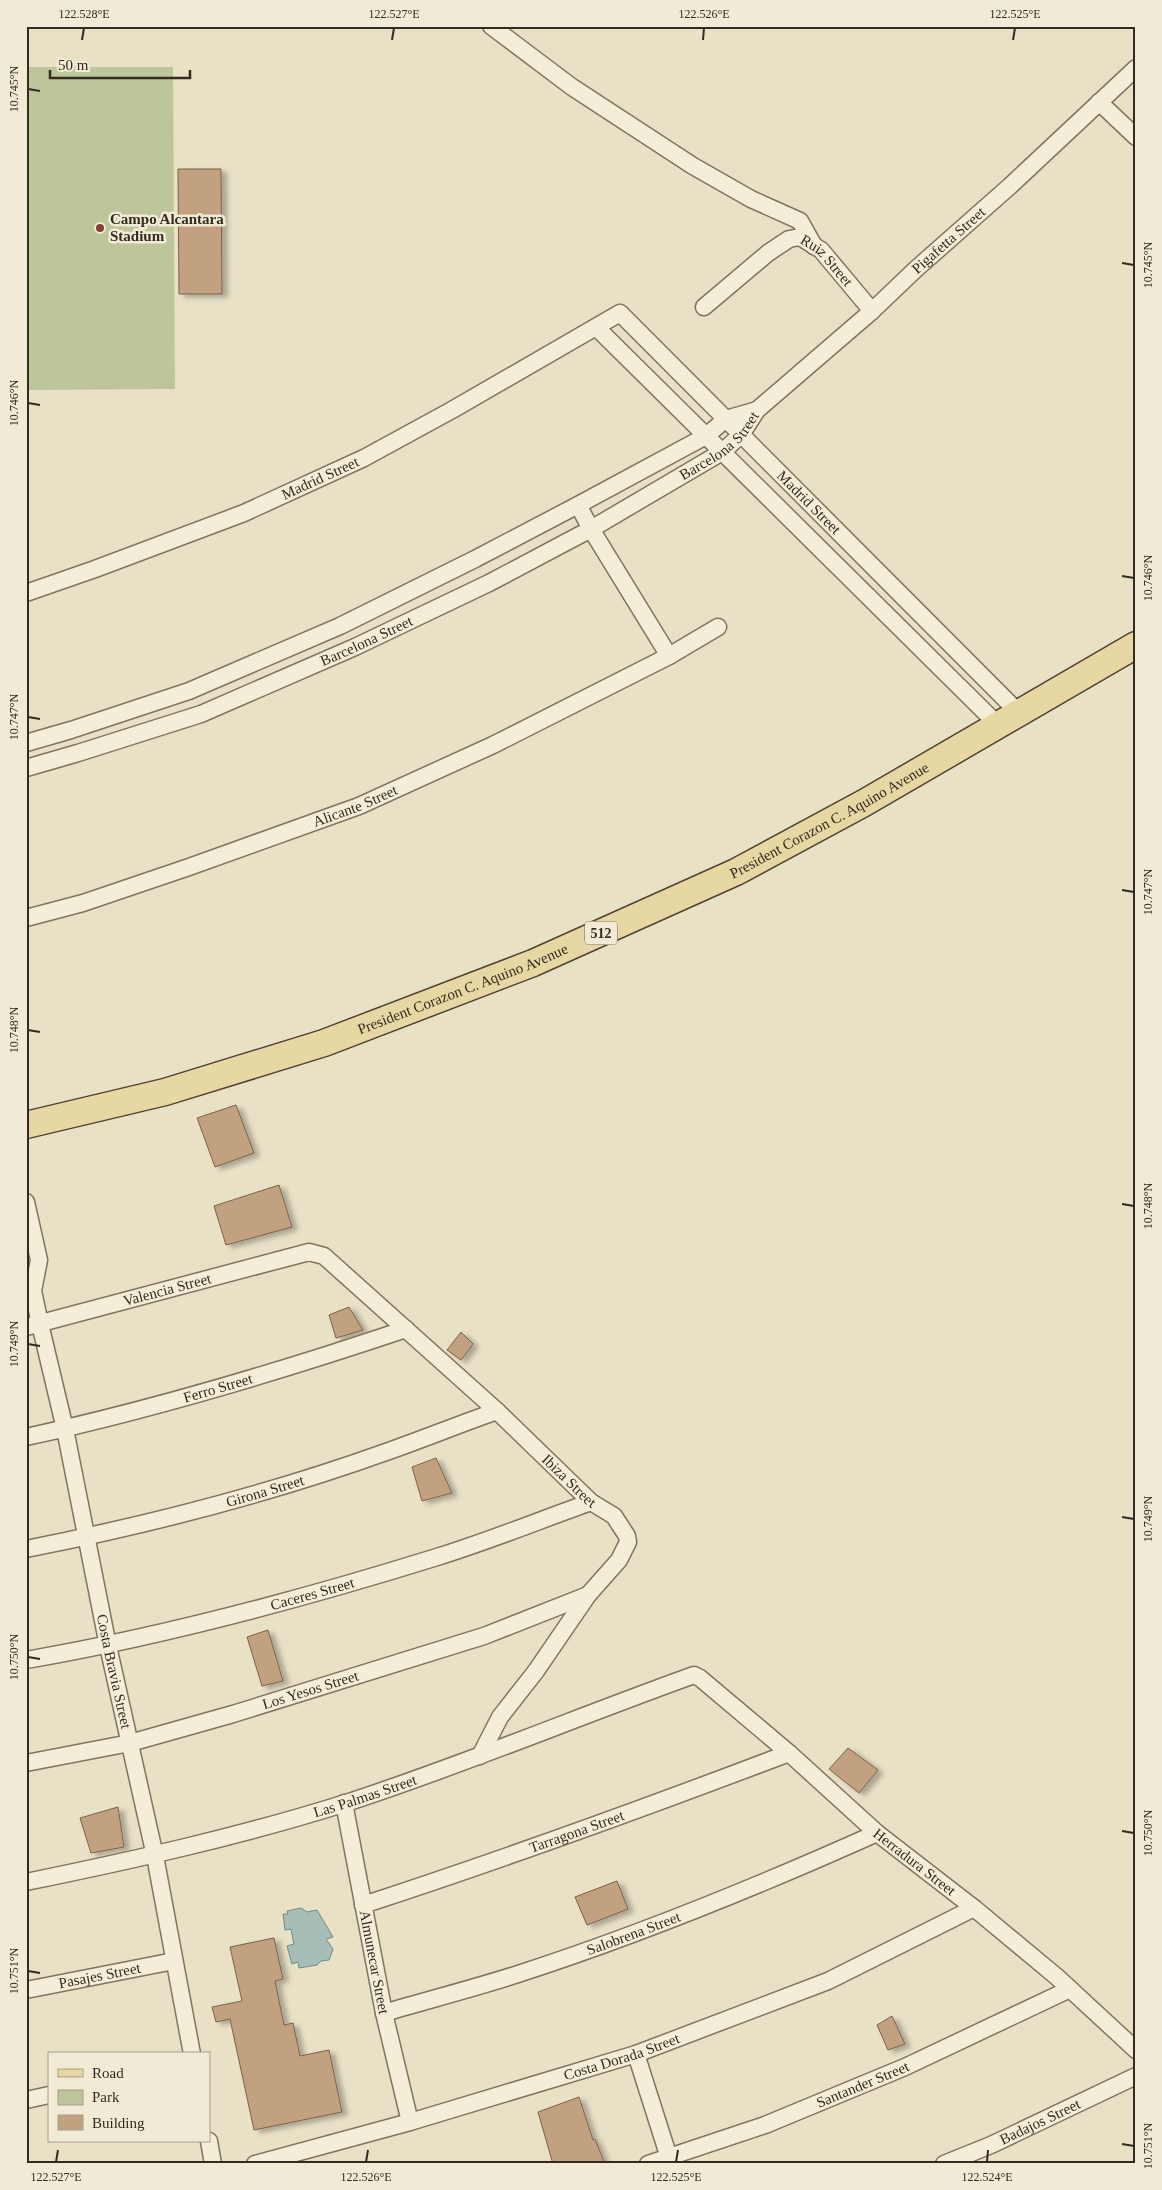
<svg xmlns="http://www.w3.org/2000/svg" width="1162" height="2190" font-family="Georgia,serif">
  <defs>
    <filter id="shadow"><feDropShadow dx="5.5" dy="3" stdDeviation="2.5" flood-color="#0004"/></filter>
  </defs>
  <rect width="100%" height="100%" fill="#e8e1c6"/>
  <!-- green -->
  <polygon fill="#bdc59b" points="26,67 173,67 175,389 26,390"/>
  <!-- water -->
  <polygon fill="#a7bdb8" stroke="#6f8a85" points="301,1908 307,1912 317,1910 333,1937 326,1939 333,1949 329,1960 321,1961 317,1965 299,1968 298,1962 292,1964 287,1946 294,1944 291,1929 285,1930 283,1914 288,1914 287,1911"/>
  <!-- building -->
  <g fill="#c2a181" stroke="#7d6147" filter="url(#shadow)">
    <polygon points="178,169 221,169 222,294 179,294"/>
    <polygon points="236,1105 254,1153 215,1167 197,1118"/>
    <polygon points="279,1185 292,1227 226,1245 214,1206"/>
    <polygon points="349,1307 363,1330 336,1338 329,1315"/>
    <polygon points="461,1332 473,1344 461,1360 447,1350"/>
    <polygon points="436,1458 452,1493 422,1501 412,1467"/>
    <polygon points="268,1630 283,1681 262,1686 247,1637"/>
    <polygon points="848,1748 878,1770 859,1793 829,1769"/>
    <polygon points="118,1807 124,1847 91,1853 80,1818"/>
    <polygon points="617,1881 628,1909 587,1925 575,1897"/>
    <polygon points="274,1938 283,1979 275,1981 284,2025 293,2023 300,2056 329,2050 342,2112 254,2130 230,2019 216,2022 212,2007 242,2001 230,1947"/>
    <polygon points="892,2016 905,2044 888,2050 877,2025"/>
    <polygon points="579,2097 593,2140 595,2139 605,2164 553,2164 538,2112"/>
  </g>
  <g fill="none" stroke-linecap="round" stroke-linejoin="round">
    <!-- minor casing -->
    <g stroke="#81745e" stroke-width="19">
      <g id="minor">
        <polyline points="491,26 572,87 693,166 751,199 800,221 814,246"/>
        <polyline points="1099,102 1136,137"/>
        <path id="s1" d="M704 307 768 253 789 239 800 237 821 250 872 311"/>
        <polyline points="597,328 998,725"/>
        <polyline points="578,505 591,529 669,656"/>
        <path id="s2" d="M26 593 95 569 244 513 364 458 452 410 620 313 1018 712"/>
        <polyline points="26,743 71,730 189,691 340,626 475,559 578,505 706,436 726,419 757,410"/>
        <path id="s3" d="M26 768 78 753 201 714 355 647 489 583 591 529 722 452 741 435 757 410 872 311 916 269 1010 186 1136 68"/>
        <path id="s4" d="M26 918 83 903 189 867 359 806 493 745 669 656 718 627"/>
        <path id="s5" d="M26 1202 39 1260 33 1291 40 1324 65 1429 108 1646 155 1856 192 2054"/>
        <path id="s6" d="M26 1327 309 1252 324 1256 497 1411 591 1502 614 1516 627 1536 628 1542 619 1560 588 1595 536 1671 500 1717 480 1756"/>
        <path id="s7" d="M26 1437C155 1409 281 1371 406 1329"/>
        <path id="s8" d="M26 1549C148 1525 269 1494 386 1452 423 1439 460 1424 497 1411"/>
        <path id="s9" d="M26 1660C165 1636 302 1599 437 1557 489 1541 540 1520 591 1502"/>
        <path id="s10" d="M26 1763 130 1743 233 1714 484 1636 588 1595"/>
        <path id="s11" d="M344 1803 384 2013 410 2122"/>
        <path id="s12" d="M26 1882C134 1860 241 1836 346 1803 463 1765 577 1717 694 1675L700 1678 789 1753 877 1833 974 1908 1057 1977 1136 2050"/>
        <path id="s13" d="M363 1905C507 1858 647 1807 789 1753"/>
        <path id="s14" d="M26 1990 174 1961"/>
        <path id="s15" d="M384 2013C428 2000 471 1989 515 1975 636 1936 761 1885 877 1833"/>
        <polyline points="636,2054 671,2164"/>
        <polyline points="26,2100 49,2095"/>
        <polyline points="209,2141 213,2164"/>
        <path id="s16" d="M255 2164 410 2122 636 2054 828 1981 974 1908"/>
        <path id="s17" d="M648 2164 765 2125 905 2067 1070 1989"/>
        <path id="s18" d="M944 2164 991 2145 1136 2076"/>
      </g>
    </g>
    <!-- primary casing -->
    <g stroke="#504232" stroke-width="29">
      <g id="primary">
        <path id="s19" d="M26 1125 165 1092 324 1043 533 963 736 872 864 803 1136 645"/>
      </g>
    </g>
    <!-- minor -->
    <use href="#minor" stroke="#f4eed8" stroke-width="16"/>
    <!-- primary -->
    <use href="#primary" stroke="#e7d7a3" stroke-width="26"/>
  </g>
  <!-- ticks -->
  <path fill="none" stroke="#332b20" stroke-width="2" d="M82 40 84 28M392 40 394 28M703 40 704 28M1013 40 1015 28M28 89 40 91M1122 263 1134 265M28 403 40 405M1122 576 1134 578M28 717 40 719M1122 890 1134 892M28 1030 40 1032M1122 1204 1134 1206M28 1344 40 1346M1122 1517 1134 1519M28 1657 40 1659M1122 1831 1134 1833M28 1971 40 1973M1122 2144 1134 2146M56 2162 58 2150M366 2162 368 2150M676 2162 678 2150M987 2162 988 2150"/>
  <!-- markers -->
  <circle fill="#893c36" stroke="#f1ebd5" stroke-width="2" cx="100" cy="228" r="5"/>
  <g text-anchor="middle" stroke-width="5" stroke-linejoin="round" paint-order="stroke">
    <!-- shield labels -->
    <rect fill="#f1ebd5" stroke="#6c6556" stroke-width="1" x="585" y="921.5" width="32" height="23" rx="4"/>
    <g font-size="14" font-weight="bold" fill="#332b20">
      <text x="601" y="938">512</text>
    </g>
    <!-- poi labels -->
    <g font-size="15" font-weight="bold" fill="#332b20" stroke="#f1ebd5" text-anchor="start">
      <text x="110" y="224">Campo Alcantara<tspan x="110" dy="17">Stadium</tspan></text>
    </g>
    <!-- street labels -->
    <g font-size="15" fill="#332b20" stroke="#f1ebd5">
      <text dy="5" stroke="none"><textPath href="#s3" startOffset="1078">Pigafetta Street</textPath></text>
      <text dy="5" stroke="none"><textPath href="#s1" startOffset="156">Ruiz Street</textPath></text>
      <text dy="5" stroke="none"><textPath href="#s3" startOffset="769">Barcelona Street</textPath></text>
      <text dy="5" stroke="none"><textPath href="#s2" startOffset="316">Madrid Street</textPath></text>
      <text dy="5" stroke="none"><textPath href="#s2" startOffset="926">Madrid Street</textPath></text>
      <text dy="5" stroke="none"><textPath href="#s3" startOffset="364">Barcelona Street</textPath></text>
      <text dy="5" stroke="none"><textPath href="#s4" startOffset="348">Alicante Street</textPath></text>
      <text dy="5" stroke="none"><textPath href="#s19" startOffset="862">President Corazon C. Aquino Avenue</textPath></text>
      <text dy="5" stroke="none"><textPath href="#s19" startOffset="458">President Corazon C. Aquino Avenue</textPath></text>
      <text dy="5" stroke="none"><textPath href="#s6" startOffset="146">Valencia Street</textPath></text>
      <text dy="5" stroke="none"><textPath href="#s7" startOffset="198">Ferro Street</textPath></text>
      <text dy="5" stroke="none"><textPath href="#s6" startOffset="641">Ibiza Street</textPath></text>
      <text dy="5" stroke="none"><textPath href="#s8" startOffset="246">Girona Street</textPath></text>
      <text dy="5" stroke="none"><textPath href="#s9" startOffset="294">Caceres Street</textPath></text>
      <text dy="5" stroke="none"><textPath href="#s5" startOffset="480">Costa Bravia Street</textPath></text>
      <text dy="5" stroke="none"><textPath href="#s10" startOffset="294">Los Yesos Street</textPath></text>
      <text dy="5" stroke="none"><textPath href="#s12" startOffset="350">Las Palmas Street</textPath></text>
      <text dy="5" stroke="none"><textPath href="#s13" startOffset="226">Tarragona Street</textPath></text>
      <text dy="5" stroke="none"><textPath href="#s12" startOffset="990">Herradura Street</textPath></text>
      <text dy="5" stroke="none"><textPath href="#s15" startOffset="262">Salobrena Street</textPath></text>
      <text dy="5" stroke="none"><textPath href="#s11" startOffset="162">Almunecar Street</textPath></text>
      <text dy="5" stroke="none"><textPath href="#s14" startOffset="75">Pasajes Street</textPath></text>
      <text dy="5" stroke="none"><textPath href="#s16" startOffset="382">Costa Dorada Street</textPath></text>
      <text dy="5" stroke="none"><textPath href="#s17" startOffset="229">Santander Street</textPath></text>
      <text dy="5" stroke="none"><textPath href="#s18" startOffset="105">Badajos Street</textPath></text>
    </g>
  </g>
  <!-- border -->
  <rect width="1162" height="2190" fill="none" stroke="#f1ebd5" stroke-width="55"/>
  <!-- legend -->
  <rect x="48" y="2052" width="162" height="90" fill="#f1ebd5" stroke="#a59e8d"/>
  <rect x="58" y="2069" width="25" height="8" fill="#e7d7a3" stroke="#a59e8d"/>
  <text x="92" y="2078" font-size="15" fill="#332b20">Road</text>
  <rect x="58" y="2090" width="25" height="15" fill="#bdc59b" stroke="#a59e8d"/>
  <text x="92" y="2102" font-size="15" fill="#332b20">Park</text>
  <rect x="58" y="2115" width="25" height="15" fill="#c2a181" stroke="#a59e8d"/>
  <text x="92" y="2128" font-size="15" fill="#332b20">Building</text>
  <!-- scale -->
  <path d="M50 70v8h140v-8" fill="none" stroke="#332b20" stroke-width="2.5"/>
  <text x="58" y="70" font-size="15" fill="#332b20" stroke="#f1ebd5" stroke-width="4" paint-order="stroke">50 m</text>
  <rect x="28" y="28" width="1106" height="2134" fill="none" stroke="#332b20" stroke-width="2"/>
  <g font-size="12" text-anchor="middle" fill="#332b20">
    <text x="84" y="18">122.528°E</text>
    <text x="394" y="18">122.527°E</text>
    <text x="704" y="18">122.526°E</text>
    <text x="1015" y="18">122.525°E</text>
    <text transform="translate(14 89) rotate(-90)" y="4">10.745°N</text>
    <text transform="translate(1148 265) rotate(-90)" y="4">10.745°N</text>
    <text transform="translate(14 403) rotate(-90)" y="4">10.746°N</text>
    <text transform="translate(1148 578) rotate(-90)" y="4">10.746°N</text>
    <text transform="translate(14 717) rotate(-90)" y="4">10.747°N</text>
    <text transform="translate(1148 892) rotate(-90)" y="4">10.747°N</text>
    <text transform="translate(14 1030) rotate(-90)" y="4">10.748°N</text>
    <text transform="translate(1148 1206) rotate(-90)" y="4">10.748°N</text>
    <text transform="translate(14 1344) rotate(-90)" y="4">10.749°N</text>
    <text transform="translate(1148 1519) rotate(-90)" y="4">10.749°N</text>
    <text transform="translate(14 1657) rotate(-90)" y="4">10.750°N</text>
    <text transform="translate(1148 1833) rotate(-90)" y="4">10.750°N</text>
    <text transform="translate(14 1971) rotate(-90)" y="4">10.751°N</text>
    <text transform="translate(1148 2146) rotate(-90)" y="4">10.751°N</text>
    <text x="56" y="2181">122.527°E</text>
    <text x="366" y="2181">122.526°E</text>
    <text x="676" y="2181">122.525°E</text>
    <text x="987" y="2181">122.524°E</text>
  </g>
</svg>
